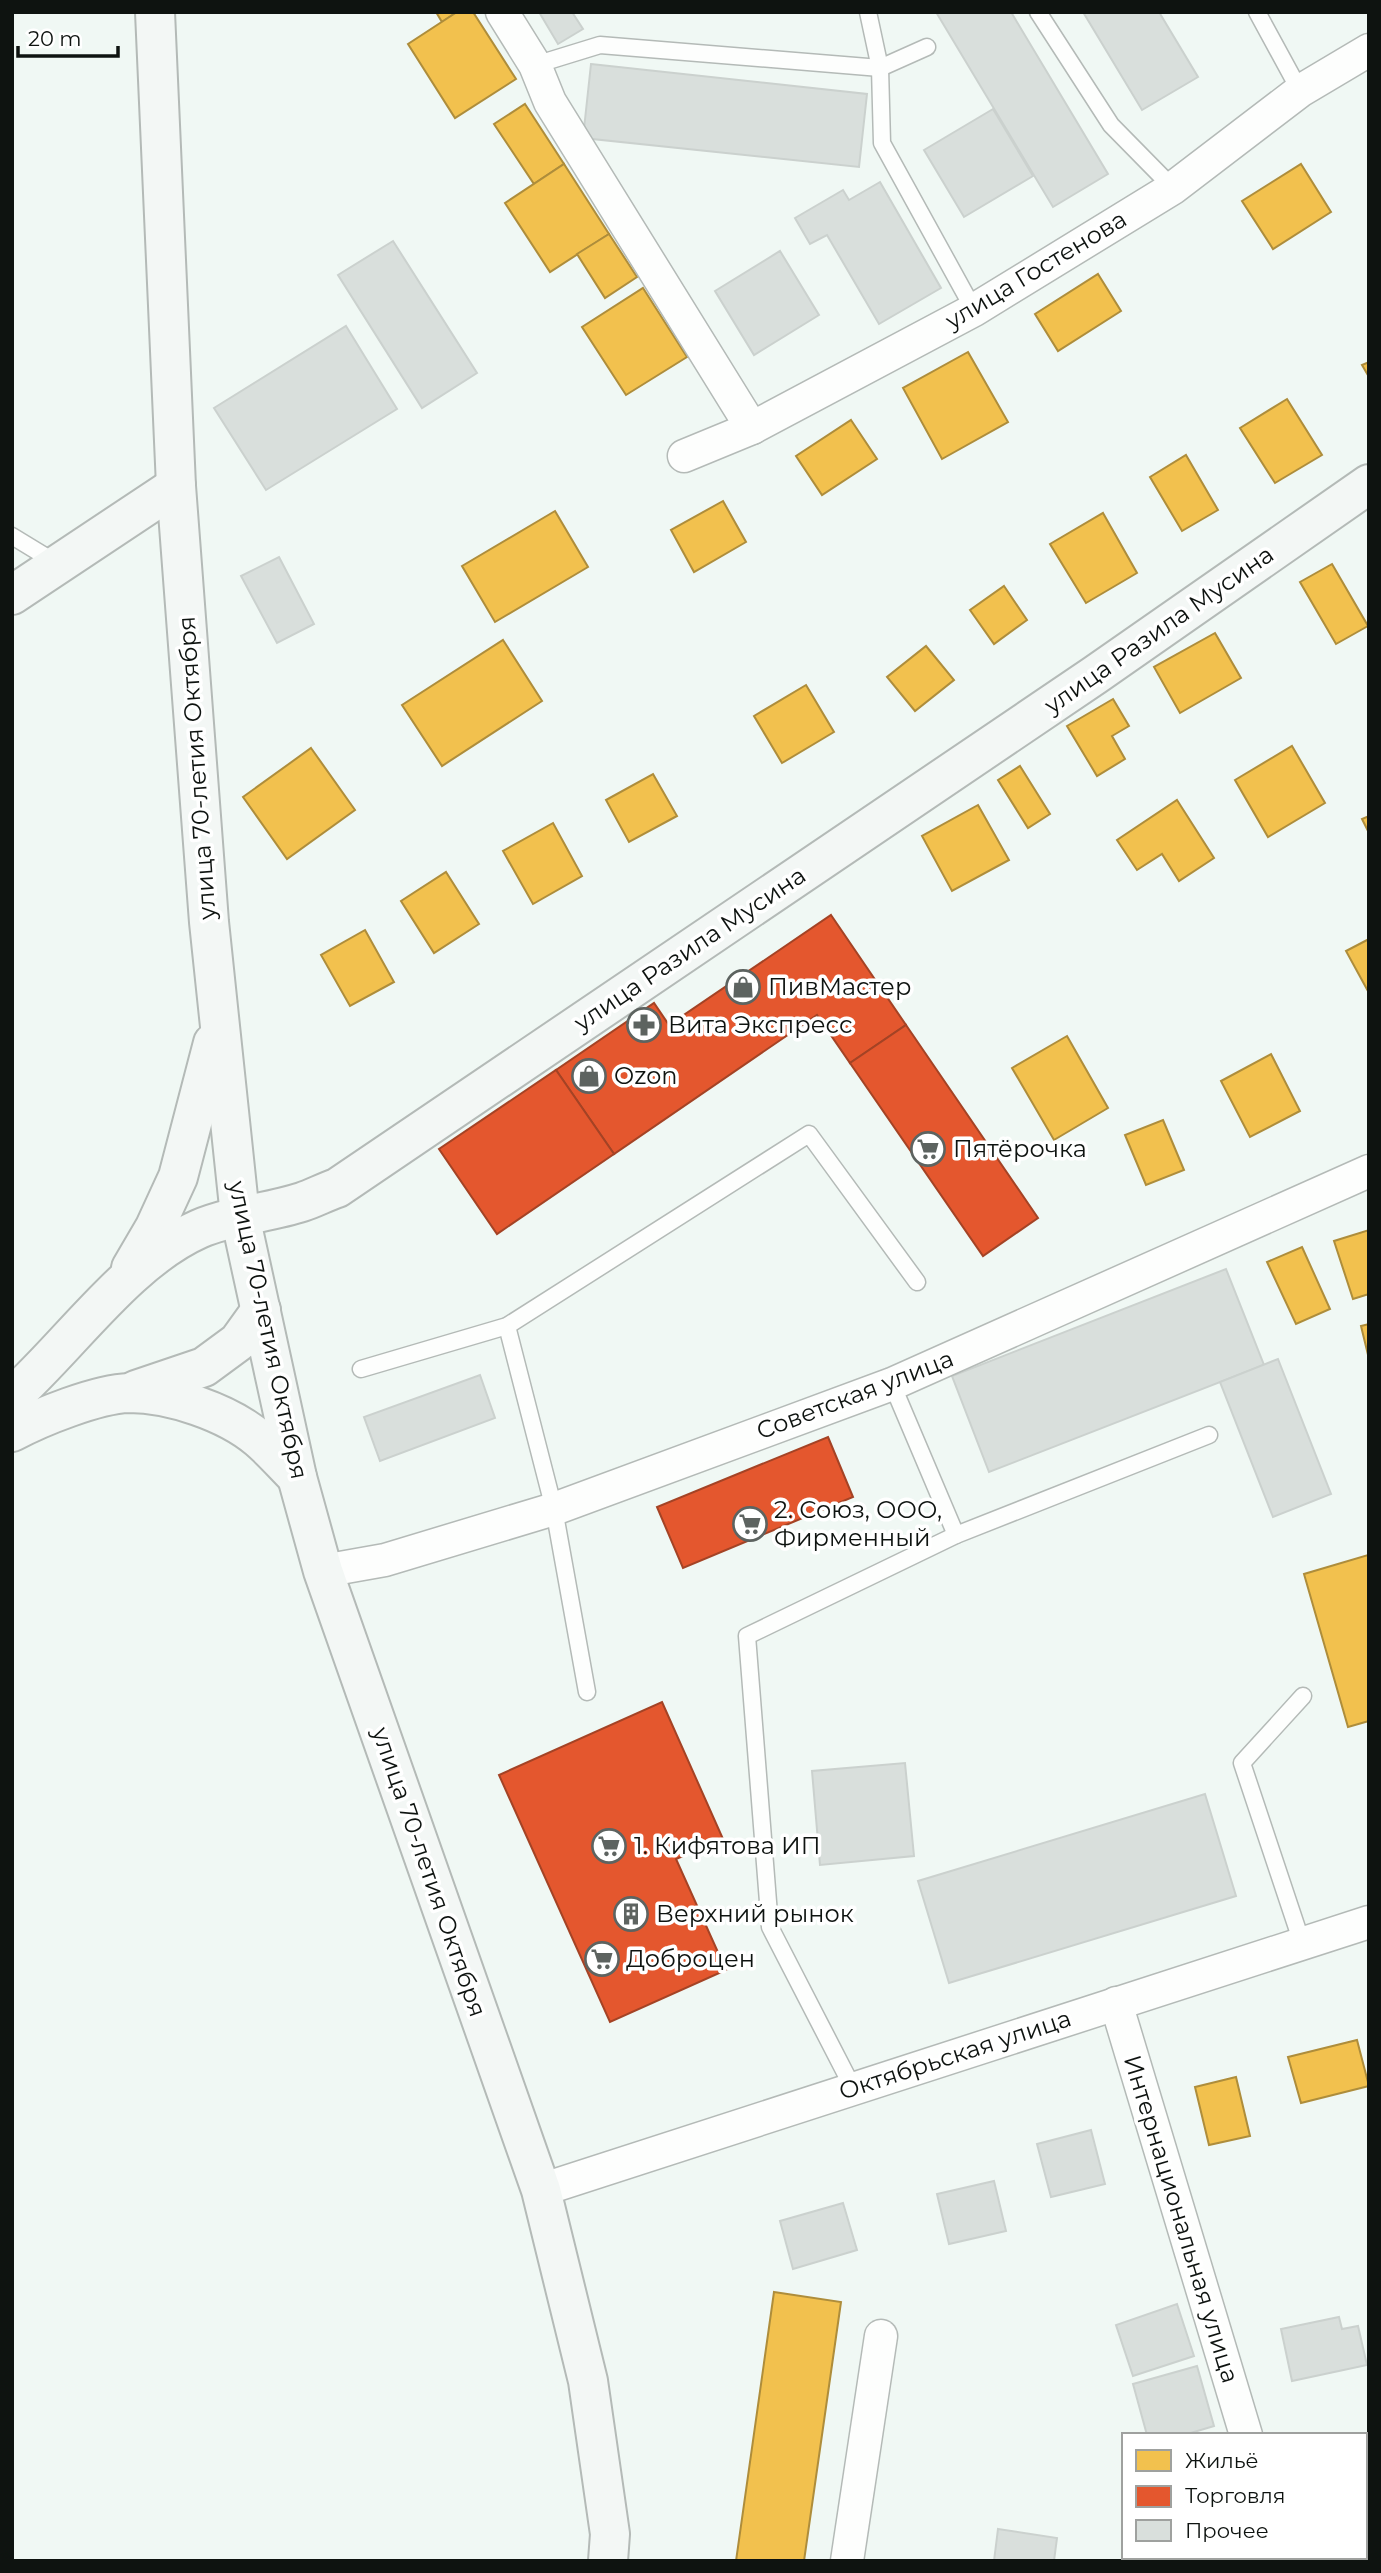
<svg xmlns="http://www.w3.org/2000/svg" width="1381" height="2573" font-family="Montserrat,sans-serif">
  <rect width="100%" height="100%" fill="#f0f8f4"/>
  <!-- homes -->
  <g fill="#f2c14e" stroke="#ae8d3b" stroke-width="2">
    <polygon points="436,12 457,12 442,22"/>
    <polygon points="457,12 473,12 516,79 455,118 408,44"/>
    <polygon points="525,104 564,164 534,184 494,124"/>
    <polygon points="564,164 609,234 550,272 505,203"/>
    <polygon points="1301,164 1331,212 1273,249 1242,201"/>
    <polygon points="609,234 637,277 605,298 577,254"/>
    <polygon points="1098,274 1121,311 1058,351 1035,314"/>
    <polygon points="643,288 687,357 626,395 582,327"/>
    <polygon points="968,352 1008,422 942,459 903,388"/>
    <polygon points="1369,362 1369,377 1362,365"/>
    <polygon points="1287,399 1322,455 1275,483 1240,428"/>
    <polygon points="851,420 877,459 822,495 796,456"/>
    <polygon points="1186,455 1218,510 1182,531 1150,477"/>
    <polygon points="723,501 746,542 694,572 671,530"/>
    <polygon points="555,511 588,567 495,622 462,566"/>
    <polygon points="1103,513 1137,573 1086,603 1050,544"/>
    <polygon points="1332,564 1368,626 1336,644 1300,582"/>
    <polygon points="1004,586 1027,620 994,644 970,610"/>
    <polygon points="1215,633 1241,678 1180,713 1154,667"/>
    <polygon points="503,640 542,701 442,766 402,705"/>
    <polygon points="926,646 954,680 915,711 887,677"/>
    <polygon points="806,685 834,732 782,763 754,716"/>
    <polygon points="1113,699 1129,726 1112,736 1125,759 1097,776 1067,726"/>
    <polygon points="1292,746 1325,803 1268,837 1235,780"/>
    <polygon points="311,748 355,810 287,859 243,797"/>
    <polygon points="1020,766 1050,814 1028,828 998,780"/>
    <polygon points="653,774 677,816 629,842 606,800"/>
    <polygon points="1177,800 1214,858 1179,881 1162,854 1137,870 1117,840"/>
    <polygon points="978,805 1009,860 952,891 922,836"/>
    <polygon points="1369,816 1369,833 1362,819"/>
    <polygon points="553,823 582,876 533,904 503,851"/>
    <polygon points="446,872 479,924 434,953 401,901"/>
    <polygon points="365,930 394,982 350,1006 321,955"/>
    <polygon points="1369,939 1369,993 1346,951"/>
    <polygon points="1067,1036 1108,1108 1054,1140 1012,1068"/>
    <polygon points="1271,1054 1300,1111 1250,1137 1221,1081"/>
    <polygon points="1163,1120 1184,1170 1146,1185 1125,1135"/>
    <polygon points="1369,1230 1369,1294 1353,1299 1334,1241"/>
    <polygon points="1302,1247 1330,1309 1296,1324 1267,1262"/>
    <polygon points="1369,1324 1369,1359 1361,1326"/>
    <polygon points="1368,1555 1369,1721 1348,1727 1304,1574"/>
    <polygon points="1357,2040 1369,2086 1301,2103 1288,2057"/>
    <polygon points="1236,2077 1250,2136 1209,2145 1195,2087"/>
    <polygon points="774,2292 841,2302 804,2561 736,2561"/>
  </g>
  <!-- shops -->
  <g fill="#e4572e" stroke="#a44325" stroke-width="2">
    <polygon points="831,915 906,1025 850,1063 817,1015 614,1154 556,1070 654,1003 669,1025"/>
    <polygon points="906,1025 1038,1218 983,1256 850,1063"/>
    <polygon points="556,1070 614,1154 497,1234 439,1149"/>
    <polygon points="828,1437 853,1497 683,1568 657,1507"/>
    <polygon points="662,1702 723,1839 676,1859 726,1970 610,2022 499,1775"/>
  </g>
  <!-- building -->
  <g fill="#d9dfdc" stroke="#cbd1ce" stroke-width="2">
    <polygon points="539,12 572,12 583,29 558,44"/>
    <polygon points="936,12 1011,12 1108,174 1053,207"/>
    <polygon points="1083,12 1159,12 1198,77 1142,110"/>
    <polygon points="591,64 867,94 859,167 583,138"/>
    <polygon points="993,109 1033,176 964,217 924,150"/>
    <polygon points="880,182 941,288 879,324 827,235 810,244 795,218 843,190 849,200"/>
    <polygon points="393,241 477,373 422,408 338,275"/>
    <polygon points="780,251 819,315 754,355 715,291"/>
    <polygon points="346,326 397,409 266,490 214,408"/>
    <polygon points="279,557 314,624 277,643 241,576"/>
    <polygon points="1226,1269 1264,1365 989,1472 952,1376"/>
    <polygon points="1278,1359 1331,1494 1273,1517 1220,1382"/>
    <polygon points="480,1375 495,1418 380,1461 364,1417"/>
    <polygon points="905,1763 914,1856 820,1865 812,1771"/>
    <polygon points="1205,1794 1236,1896 949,1983 918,1881"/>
    <polygon points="1091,2130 1105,2184 1051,2197 1037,2144"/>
    <polygon points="994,2181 1006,2231 949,2244 937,2194"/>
    <polygon points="843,2203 857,2250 793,2269 780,2221"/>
    <polygon points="1177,2304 1194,2356 1133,2376 1116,2325"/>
    <polygon points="1339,2317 1342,2329 1358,2326 1367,2365 1292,2381 1281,2329"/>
    <polygon points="1197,2366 1214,2426 1184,2435 1147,2435 1133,2384"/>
    <polygon points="1369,2479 1369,2561 1343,2561 1342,2557 1365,2557 1365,2480"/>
    <polygon points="998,2529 1057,2538 1054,2561 994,2561"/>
  </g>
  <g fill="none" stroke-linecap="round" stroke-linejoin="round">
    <!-- lane casing -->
    <g stroke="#b4bab7" stroke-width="19">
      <g id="lane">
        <polyline points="868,12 880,68 882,143 974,310"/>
        <polyline points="1038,12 1111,125 1173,188"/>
        <polyline points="1257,12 1300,91"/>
        <polyline points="535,65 600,45 880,68 927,47"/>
        <polyline points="12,536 58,564"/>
        <polyline points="507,1326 554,1509 587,1692"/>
        <polyline points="361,1369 507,1326 809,1134 917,1282"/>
        <polyline points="892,1384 956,1535 1209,1435"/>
        <polyline points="1302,1943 1242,1763 1303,1696"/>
        <polyline points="853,2088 770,1927 747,1636 956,1535"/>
      </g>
    </g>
    <!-- street casing -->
    <g stroke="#b4bab7" stroke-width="35">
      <g id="street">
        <polyline points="502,12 535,65 550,102 752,428"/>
        <polyline points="684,456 752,428 974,310 1173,188 1300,91 1369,50"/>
        <polyline points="323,1571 385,1560 554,1509 892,1384 1369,1171"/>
        <polyline points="1116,2003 1246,2435"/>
        <polyline points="541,2190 1369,1922"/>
        <polyline points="1283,2557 1284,2561"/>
        <polyline points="847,2561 881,2336"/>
      </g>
    </g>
    <!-- secondary casing -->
    <g stroke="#b4bab7" stroke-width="42">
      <g id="secondary">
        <polyline points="155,12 176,486 209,922 240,1216 297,1477 323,1571 541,2190 588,2381 610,2534 608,2561"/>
        <polyline points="12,595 176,486"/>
        <polyline points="131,1268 155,1227 178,1177 213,1043"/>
        <polyline points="136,1390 204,1367 238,1342 261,1310"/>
        <path d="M12 1397C70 1345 127 1261 199 1229 232 1215 268 1213 302 1202 314 1198 325 1192 337 1188L1095 675 1369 484"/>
        <path d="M12 1432C40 1417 97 1394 129 1393 170 1393 227 1412 259 1439 272 1450 284 1464 297 1477"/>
      </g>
    </g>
    <!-- lane -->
    <use href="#lane" stroke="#fdfefd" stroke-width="16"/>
    <!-- street -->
    <use href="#street" stroke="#fdfefd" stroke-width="32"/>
    <!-- secondary -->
    <use href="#secondary" stroke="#f3f7f5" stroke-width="38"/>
  </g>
  <!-- icons -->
  <defs>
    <g id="shop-ring" transform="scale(1.75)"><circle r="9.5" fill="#fff" stroke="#5d6360" stroke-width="1.5"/><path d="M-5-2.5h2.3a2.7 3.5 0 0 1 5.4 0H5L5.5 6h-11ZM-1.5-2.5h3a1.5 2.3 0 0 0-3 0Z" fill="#5d6360"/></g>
    <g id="pharmacy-ring" transform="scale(1.75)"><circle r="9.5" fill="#fff" stroke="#5d6360" stroke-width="1.5"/><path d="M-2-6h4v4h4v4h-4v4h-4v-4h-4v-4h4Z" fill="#5d6360"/></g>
    <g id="supermarket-ring" transform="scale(1.75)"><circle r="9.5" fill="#fff" stroke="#5d6360" stroke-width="1.5"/><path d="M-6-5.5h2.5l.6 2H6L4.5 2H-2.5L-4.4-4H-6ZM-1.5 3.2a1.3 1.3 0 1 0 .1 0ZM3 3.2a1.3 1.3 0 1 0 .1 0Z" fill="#5d6360"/></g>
    <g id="building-ring" transform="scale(1.75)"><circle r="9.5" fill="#fff" stroke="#5d6360" stroke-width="1.5"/><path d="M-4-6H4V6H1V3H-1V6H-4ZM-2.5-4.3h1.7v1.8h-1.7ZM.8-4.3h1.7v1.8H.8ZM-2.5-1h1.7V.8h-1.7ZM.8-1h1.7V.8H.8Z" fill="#5d6360"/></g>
  </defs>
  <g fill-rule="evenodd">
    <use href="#shop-ring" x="743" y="987"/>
    <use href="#pharmacy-ring" x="644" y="1025"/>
    <use href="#shop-ring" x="589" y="1076"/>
    <use href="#supermarket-ring" x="928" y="1149"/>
    <use href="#supermarket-ring" x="750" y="1524"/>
    <use href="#supermarket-ring" x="609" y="1846"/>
    <use href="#building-ring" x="631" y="1914"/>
    <use href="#supermarket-ring" x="602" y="1959"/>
  </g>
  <g text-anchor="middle" stroke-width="7" stroke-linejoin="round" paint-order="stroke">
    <!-- street labels -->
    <g font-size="24" fill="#0e1310" stroke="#fff">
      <text transform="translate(1036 270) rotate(-31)" y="8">улица Гостенова</text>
      <text transform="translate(1159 630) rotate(-35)" y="8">улица Разила Мусина</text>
      <text transform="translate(197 768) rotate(-94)" y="8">улица 70-летия Октября</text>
      <text transform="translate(690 949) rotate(-34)" y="8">улица Разила Мусина</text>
      <text transform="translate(268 1330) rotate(78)" y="8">улица 70-летия Октября</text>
      <text transform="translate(855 1395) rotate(-21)" y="8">Советская улица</text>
      <text transform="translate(429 1872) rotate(71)" y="8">улица 70-летия Октября</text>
      <text transform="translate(955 2055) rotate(-18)" y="8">Октябрьская улица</text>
      <text transform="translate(1181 2219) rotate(73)" y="8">Интернациональная улица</text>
    </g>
    <!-- poi labels -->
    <g font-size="24" fill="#0e1310" stroke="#fff" text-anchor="start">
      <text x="768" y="995">ПивМастер</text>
      <text x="668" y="1033">Вита Экспресс</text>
      <text x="614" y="1084">Ozon</text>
      <text x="953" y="1157">Пятёрочка</text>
      <text x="774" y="1518">2. Союз, ООО,<tspan x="774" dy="28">Фирменный</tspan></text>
      <text x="634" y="1854">1. Кифятова ИП</text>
      <text x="656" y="1922">Верхний рынок</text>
      <text x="626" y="1967">Доброцен</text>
    </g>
  </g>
  <!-- border -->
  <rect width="1381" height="2573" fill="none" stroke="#0e1310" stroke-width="28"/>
  <!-- legend -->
  <rect x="1122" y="2433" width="245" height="126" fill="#ffffff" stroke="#9fa19f" stroke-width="2"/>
  <rect x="1136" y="2450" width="35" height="21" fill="#f2c14e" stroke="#9fa19f" stroke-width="2"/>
  <text x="1185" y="2468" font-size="21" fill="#0e1310">Жильё</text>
  <rect x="1136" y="2486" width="35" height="21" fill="#e4572e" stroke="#9fa19f" stroke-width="2"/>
  <text x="1185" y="2503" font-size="21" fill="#0e1310">Торговля</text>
  <rect x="1136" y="2520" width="35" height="21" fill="#d9dfdc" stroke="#9fa19f" stroke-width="2"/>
  <text x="1185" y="2538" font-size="21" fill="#0e1310">Прочее</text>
  <!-- scale -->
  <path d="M18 46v10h100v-10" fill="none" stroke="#0e1310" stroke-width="3.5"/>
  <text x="28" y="46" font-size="21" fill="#0e1310" stroke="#ffffff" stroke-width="5" paint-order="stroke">20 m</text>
</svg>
